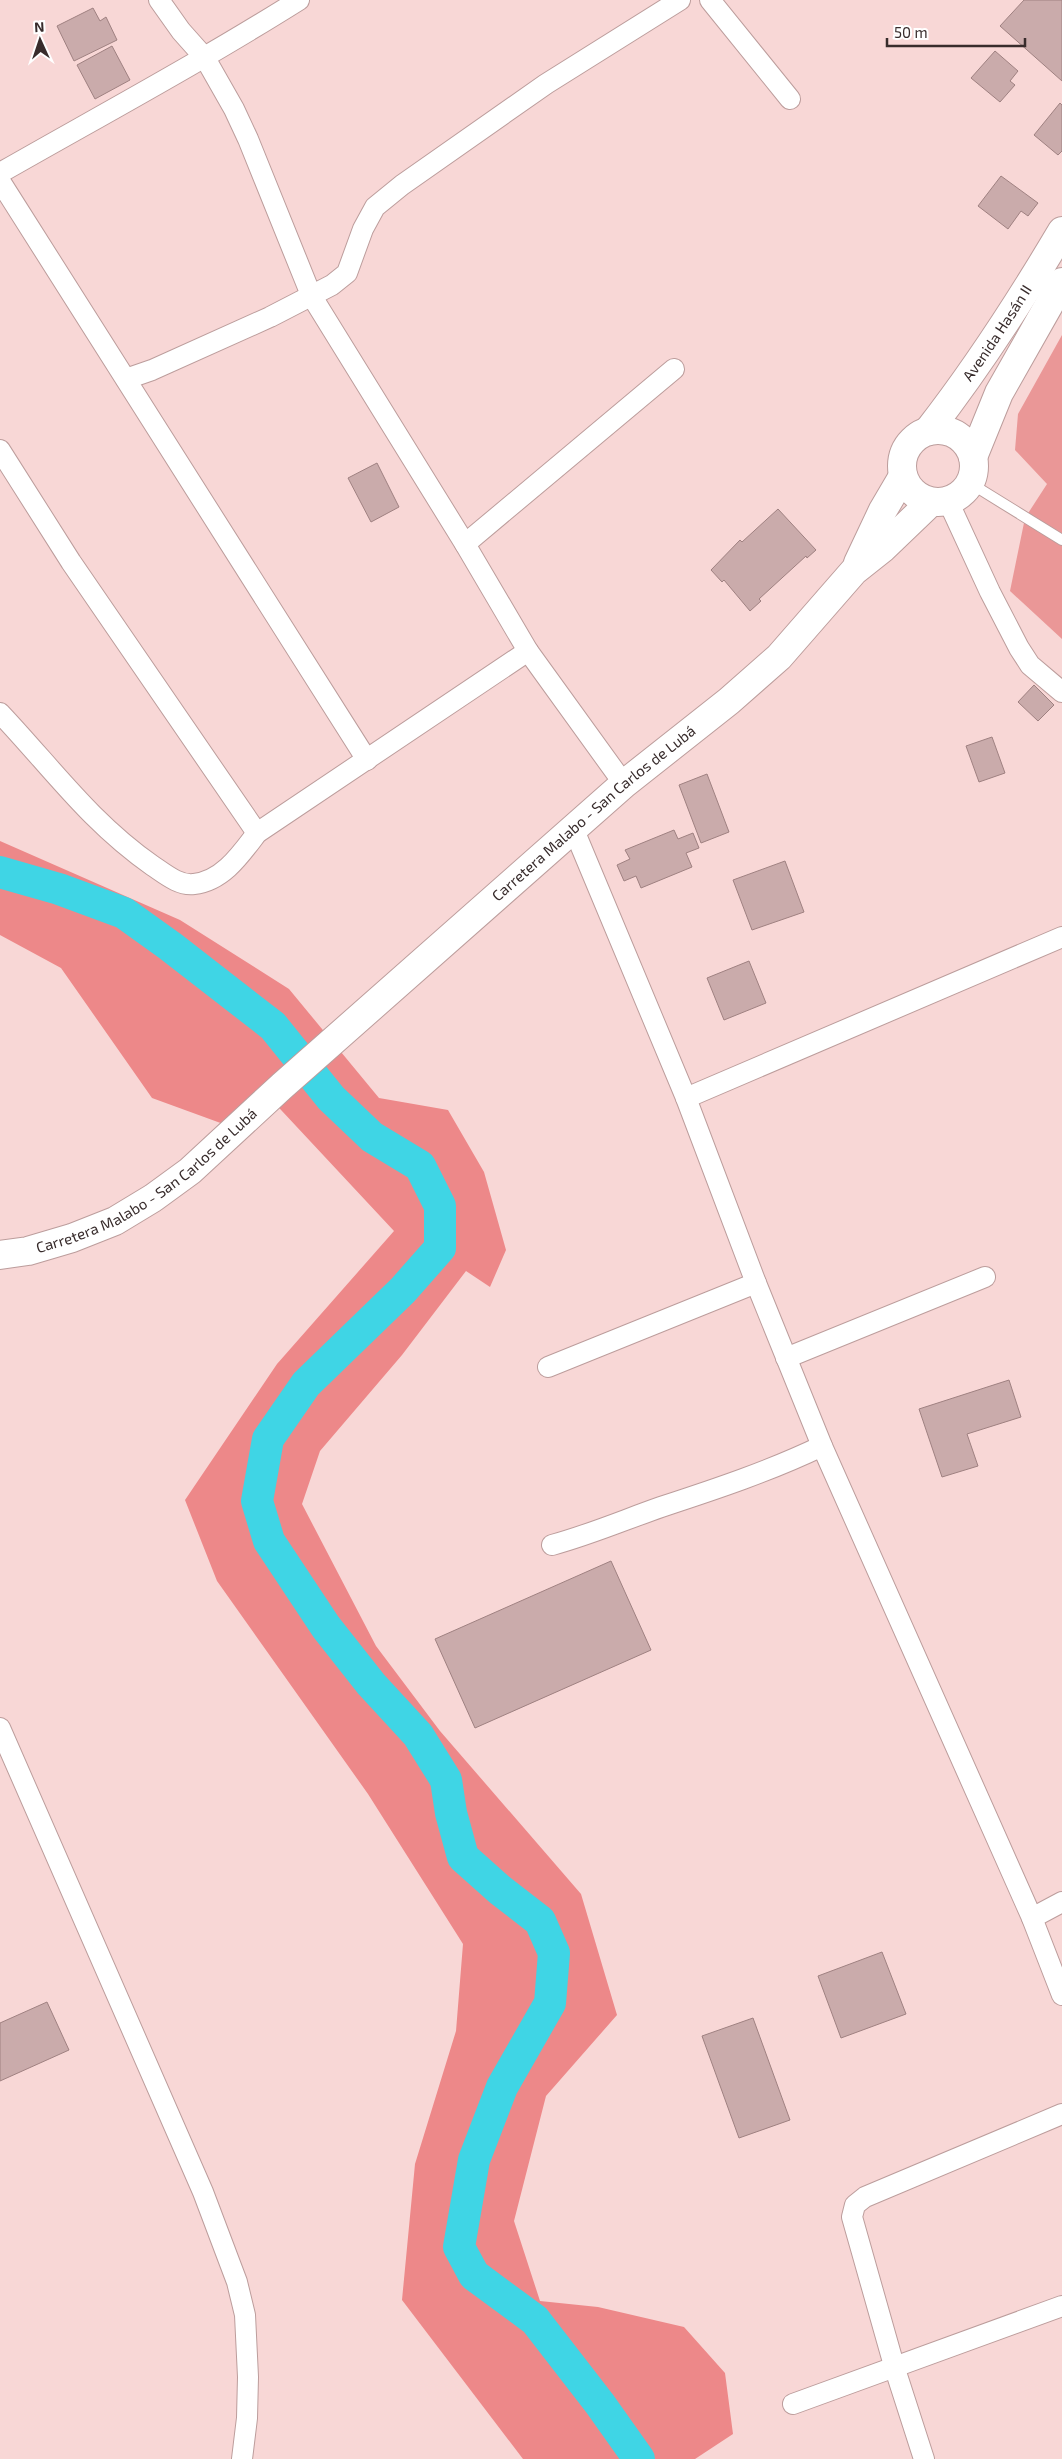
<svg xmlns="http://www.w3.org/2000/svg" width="1062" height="2459" font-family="'Exo 2',sans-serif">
  <rect width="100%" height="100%" fill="#f8d7d6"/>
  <!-- green -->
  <polygon fill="#ea9797" points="1062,335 1062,639 1010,591 1025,518 1047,484 1015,450 1018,414"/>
  <!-- forest -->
  <polygon fill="#ed8889" points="0,841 180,920 289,989 379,1098 448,1110 484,1172 506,1250 490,1287 466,1271 402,1355 320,1451 302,1504 376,1646 440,1731 581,1894 617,2015 546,2096 514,2221 540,2301 598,2307 684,2327 725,2373 733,2434 695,2459 523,2459 402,2300 415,2164 456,2031 463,1944 368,1794 217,1581 185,1500 277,1364 394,1231 268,1096 237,1129 152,1098 61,968 0,935"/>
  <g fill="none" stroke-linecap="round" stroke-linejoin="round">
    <!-- river -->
    <polyline stroke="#3fd5e5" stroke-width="32" points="0,872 59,889 124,913 170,946 273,1026 331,1098 372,1137 420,1166 440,1206 440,1248 403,1290 306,1384 268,1439 257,1501 269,1541 326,1627 371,1684 418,1735 446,1780 451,1813 463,1857 500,1890 540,1921 554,1953 550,2003 502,2087 474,2160 459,2247 474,2275 535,2320 600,2404 639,2459"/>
  </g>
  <!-- building -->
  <g fill="#caabab" stroke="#9f8181">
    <polygon points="1024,0 1062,0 1062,81 1000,26"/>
    <polygon points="93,8 100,21 106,17 117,40 74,61 57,26"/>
    <polygon points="112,46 130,80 95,99 77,65"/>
    <polygon points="995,51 1018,71 1010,81 1015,85 1000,102 971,78"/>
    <polygon points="1060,103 1062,105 1062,151 1058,155 1034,135"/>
    <polygon points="1001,176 1038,203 1028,216 1021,211 1008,229 978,206"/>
    <polygon points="377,463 399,507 371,522 348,478"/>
    <polygon points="778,509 816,550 807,558 806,556 759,599 761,601 750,611 724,580 722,582 711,570 740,540 742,542"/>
    <polygon points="1034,685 1054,705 1038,721 1018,702"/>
    <polygon points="992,737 1005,773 979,782 966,746"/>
    <polygon points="707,774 729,832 701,843 679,785"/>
    <polygon points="674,830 678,839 693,833 699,848 686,853 692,867 641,888 636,876 624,881 617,865 630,859 625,850"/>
    <polygon points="785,861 804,912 752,930 733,880"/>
    <polygon points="749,961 766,1003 724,1020 707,978"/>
    <polygon points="1009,1380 1021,1417 967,1434 978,1466 942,1477 919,1409"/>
    <polygon points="611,1561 651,1650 475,1728 435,1639"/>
    <polygon points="882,1952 906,2014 841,2038 818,1976"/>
    <polygon points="47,2002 69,2050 0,2081 0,2023"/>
    <polygon points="753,2018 790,2120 739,2138 702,2036"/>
  </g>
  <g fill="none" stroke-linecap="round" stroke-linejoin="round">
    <!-- service casing -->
    <g stroke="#bc9d9c" stroke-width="12">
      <polyline id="service" points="970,483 1062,540"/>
    </g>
    <!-- minor casing -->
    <g stroke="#bc9d9c" stroke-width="22">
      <g id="minor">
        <polyline points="159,0 181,31 205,58 234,109 248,139 311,295 465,544 528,651 624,784"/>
        <polyline points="710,0 790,99"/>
        <path d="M0 173C100 116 202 61 299 0"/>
        <polyline points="0,181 367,760"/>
        <polyline points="126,379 152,370 270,317 332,285 347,273 363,229 375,207 402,185 546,84 680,0"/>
        <polyline points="0,450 71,562 257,833"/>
        <polyline points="948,501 990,592 1019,648 1030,665 1062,692"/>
        <polyline points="465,544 674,369"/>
        <path d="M0 713C52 768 90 822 153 866 165 874 179 886 194 884 223 881 241 854 257 833L528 651"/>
        <polyline points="574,830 686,1098 756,1283 822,1446 1032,1918 1062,1995"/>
        <polyline points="686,1098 1062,937"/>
        <polyline points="786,1358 985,1277"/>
        <polyline points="548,1367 756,1283"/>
        <path d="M552 1545C589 1535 624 1520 661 1507 716 1489 770 1471 822 1446"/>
        <polyline points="0,1728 203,2192 237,2282 245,2315 248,2377 247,2418 242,2459"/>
        <polyline points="1032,1918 1062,1902"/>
        <polyline points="793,2404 1062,2306"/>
        <polyline points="924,2459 895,2369 852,2217 855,2205 865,2197 1062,2114"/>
      </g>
    </g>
    <!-- primary casing -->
    <g stroke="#bc9d9c" stroke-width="30">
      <g id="primary">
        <circle cx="938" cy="466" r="36"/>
        <path id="s1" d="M928 431C978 367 1021 300 1062 231"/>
        <polyline points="973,457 999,393 1062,282"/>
        <polyline points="858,563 883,510 903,476"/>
        <path id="s2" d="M0 1255 28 1251 72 1238 115 1221 153 1198 190 1171 282 1086 624 784 729 701 779 657 854 571 883 548 931 502"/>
      </g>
    </g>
    <!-- service -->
    <use href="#service" stroke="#fff" stroke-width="10"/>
    <!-- minor -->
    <use href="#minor" stroke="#fff" stroke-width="20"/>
    <!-- primary -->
    <use href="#primary" stroke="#fff" stroke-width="28"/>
  </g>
  <g text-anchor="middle" stroke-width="4" stroke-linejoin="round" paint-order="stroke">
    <!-- street labels -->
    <g font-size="15" fill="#382c2c" stroke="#fff">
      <text dy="5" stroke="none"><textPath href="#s1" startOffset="120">Avenida Hasán II</textPath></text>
      <text dy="5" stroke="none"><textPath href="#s2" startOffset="750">Carretera Malabo - San Carlos de Lubá</textPath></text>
      <text dy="5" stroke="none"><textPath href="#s2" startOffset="168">Carretera Malabo - San Carlos de Lubá</textPath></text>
    </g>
  </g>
  <!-- north arrow -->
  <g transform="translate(40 40) rotate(357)" stroke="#ffffff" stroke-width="4" paint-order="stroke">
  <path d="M0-4L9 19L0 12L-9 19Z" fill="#382c2c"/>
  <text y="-8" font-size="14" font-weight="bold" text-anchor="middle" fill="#382c2c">N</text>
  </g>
  <!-- scale -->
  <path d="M887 38v8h138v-8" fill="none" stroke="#382c2c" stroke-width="2.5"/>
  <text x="894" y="38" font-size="15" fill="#382c2c" stroke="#ffffff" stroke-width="4" paint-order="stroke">50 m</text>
</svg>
